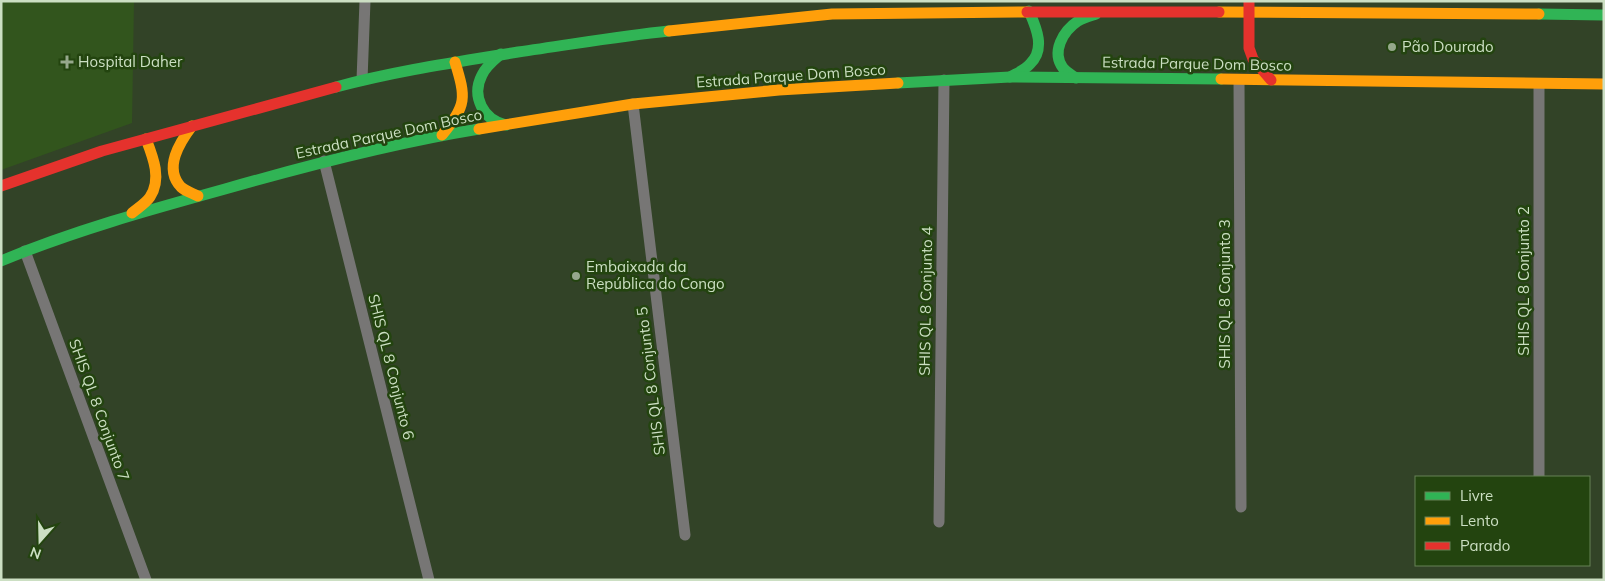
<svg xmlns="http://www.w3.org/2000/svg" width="1605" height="581" font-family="Mulish,sans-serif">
  <rect width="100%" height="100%" fill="#324327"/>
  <!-- built -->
  <polygon fill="#32551d" points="1,1 134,1 132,123 1,170"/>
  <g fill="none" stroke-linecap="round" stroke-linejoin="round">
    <!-- street -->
    <g stroke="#777675" stroke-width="11">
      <polyline points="362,80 365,1"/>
      <polyline points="1239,80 1241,507"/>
      <polyline points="1539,84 1539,477"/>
      <polyline points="633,104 685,535"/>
      <polyline points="324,161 429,580"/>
      <polyline points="25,251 146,580"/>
      <polyline points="939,522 944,80"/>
    </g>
    <!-- fast -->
    <g stroke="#30b455" stroke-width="11">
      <polyline points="1539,14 1604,15"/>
      <path d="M501 54C494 60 486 66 482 75 471 96 483 120 506 125"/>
      <path d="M1010 77C1017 73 1025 70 1030 64 1046 49 1036 27 1029 11"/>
      <path d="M1076 78C1072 75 1067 73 1063 68 1051 52 1063 31 1078 21 1083 18 1090 16 1096 14"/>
      <polyline points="898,83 1010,77 1221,79"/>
      <path d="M336 87C395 71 457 62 518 52 569 45 619 36 669 31"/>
      <path d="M1 261C73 231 149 210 225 189 309 165 393 143 479 129"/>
    </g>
    <!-- slow -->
    <g stroke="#ff9f0a" stroke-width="11">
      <polyline points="1219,12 1539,14"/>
      <polyline points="669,31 832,14 1027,12"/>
      <polyline points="1221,79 1604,84"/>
      <path d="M192 126C180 142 163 168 181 187 185 191 192 193 198 196"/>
      <polyline points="479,129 633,104 779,90 898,83"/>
      <path d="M442 135C467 105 466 98 455 62"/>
      <path d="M132 213C138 208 146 203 150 197 162 179 153 157 146 139"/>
    </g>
    <!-- jam -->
    <g stroke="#e5322d" stroke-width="11">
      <polyline points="1249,1 1249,48 1253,59 1271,80"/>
      <polyline points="1027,12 1219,12"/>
      <polyline points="1,186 102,151 336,87"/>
    </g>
  </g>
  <!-- markers -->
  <g fill="#96a88c" stroke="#23440f" stroke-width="2">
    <circle cx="1392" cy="47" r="5"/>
    <path d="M64.5 54.5h5v5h5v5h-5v5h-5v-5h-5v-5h5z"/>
    <circle cx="576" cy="276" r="5"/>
  </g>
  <g text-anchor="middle" stroke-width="5" stroke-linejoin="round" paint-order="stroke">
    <!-- poi labels -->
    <g font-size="15" fill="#ccdfc3" stroke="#23440f" text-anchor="start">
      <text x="1402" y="52">Pão Dourado</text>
      <text x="78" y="67">Hospital Daher</text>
      <text x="586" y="272">Embaixada da<tspan x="586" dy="17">República do Congo</tspan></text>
    </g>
    <!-- street labels -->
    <g font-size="15" fill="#ccdfc3" stroke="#23440f">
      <text transform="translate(1197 64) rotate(1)" y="5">Estrada Parque Dom Bosco</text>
      <text transform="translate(791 76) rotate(-4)" y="5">Estrada Parque Dom Bosco</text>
      <text transform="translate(389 134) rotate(-12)" y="5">Estrada Parque Dom Bosco</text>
      <text transform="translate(1524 281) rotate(-90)" y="5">SHIS QL 8 Conjunto 2</text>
      <text transform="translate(1225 294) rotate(-90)" y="5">SHIS QL 8 Conjunto 3</text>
      <text transform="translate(926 301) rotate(-89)" y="5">SHIS QL 8 Conjunto 4</text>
      <text transform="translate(391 367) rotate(76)" y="5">SHIS QL 8 Conjunto 6</text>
      <text transform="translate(651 381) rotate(-97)" y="5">SHIS QL 8 Conjunto 5</text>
      <text transform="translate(99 410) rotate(70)" y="5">SHIS QL 8 Conjunto 7</text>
    </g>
  </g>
  <!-- border -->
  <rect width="1605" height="581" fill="none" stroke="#ccdfc3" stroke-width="5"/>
  <!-- legend -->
  <rect x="1415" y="476" width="175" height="90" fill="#23440f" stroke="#678257"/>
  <rect x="1425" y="492" width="25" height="8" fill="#30b455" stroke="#678257"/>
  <text x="1460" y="501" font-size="15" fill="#ccdfc3">Livre</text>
  <rect x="1425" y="517" width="25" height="8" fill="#ff9f0a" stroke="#678257"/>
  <text x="1460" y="526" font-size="15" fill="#ccdfc3">Lento</text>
  <rect x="1425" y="542" width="25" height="8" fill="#e5322d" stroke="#678257"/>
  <text x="1460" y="551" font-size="15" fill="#ccdfc3">Parado</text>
  <!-- north arrow -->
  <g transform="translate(40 541) rotate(200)" stroke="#23440f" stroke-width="4" paint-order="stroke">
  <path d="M0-4L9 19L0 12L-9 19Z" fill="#ccdfc3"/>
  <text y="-8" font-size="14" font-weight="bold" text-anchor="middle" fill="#ccdfc3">N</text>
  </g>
</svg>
